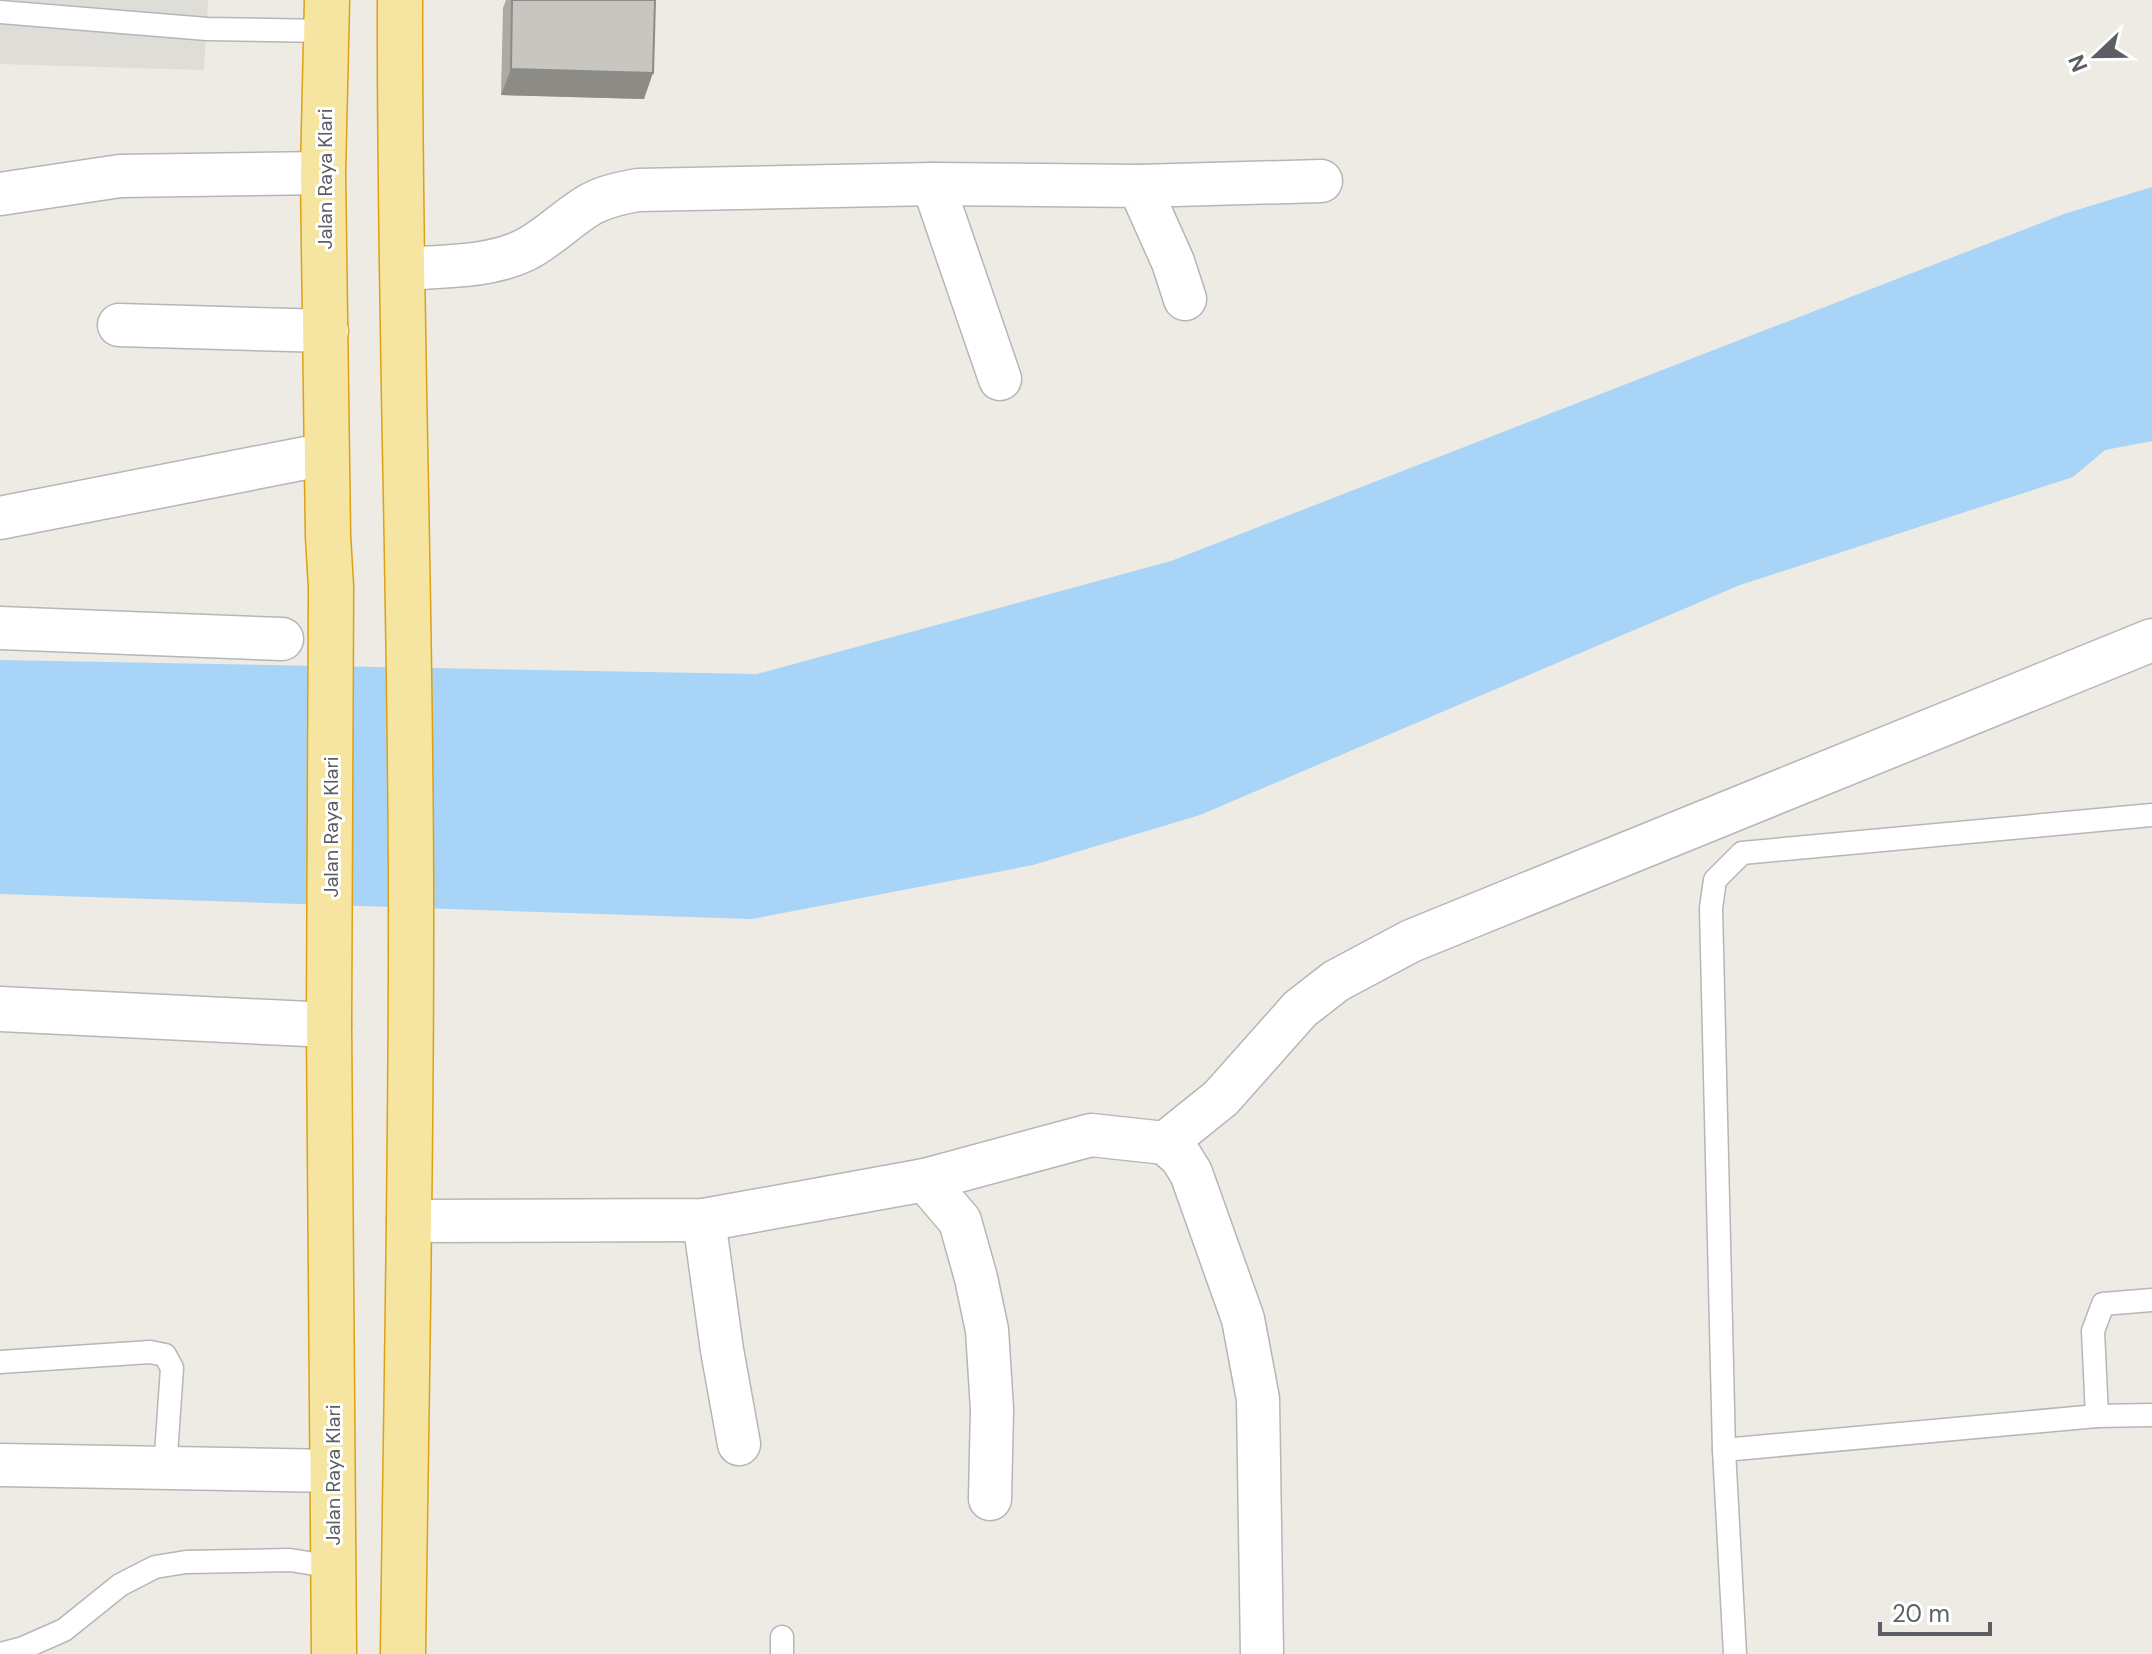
<svg xmlns="http://www.w3.org/2000/svg" width="2152" height="1654" font-family="'DM Sans',sans-serif">
  <rect width="100%" height="100%" fill="#edebe3"/>
  <!-- industrial -->
  <polygon fill="#dfddd8" points="0,0 208,0 204,70 0,64"/>
  <!-- water -->
  <polygon fill="#a8d4f8" points="2152,187 2152,441 2105,450 2073,477 1740,585 1200,815 1033,865 752,919 0,894 0,660 757,674 1171,561 2064,214"/>
  <g fill="none" stroke-linecap="round" stroke-linejoin="round">
    <!-- service casing -->
    <g stroke="#b4b6b9" stroke-width="25">
      <g id="service">
        <polyline points="0,12 207,29 326,31"/>
        <polyline points="0,1362 150,1352 165,1355 172,1368 165,1469"/>
        <polyline points="2097,1416 2093,1331 2103,1304 2152,1300"/>
        <polyline points="1724,1450 2097,1416 2152,1415"/>
        <polyline points="782,1637 782,1654"/>
        <polyline points="1,1654 23,1648 64,1630 120,1585 155,1567 186,1562 290,1560 333,1567"/>
        <polyline points="1735,1654 1724,1450 1711,908 1715,880 1742,853 2152,815"/>
      </g>
    </g>
    <!-- minor casing -->
    <g stroke="#b4b6b9" stroke-width="45">
      <g id="minor">
        <polyline points="933,184 1000,379"/>
        <polyline points="1139,186 1321,181"/>
        <polyline points="0,194 120,176 323,173"/>
        <path d="M403 269C442 266 488 268 525 250 549 238 568 217 591 204 606 196 622 193 638 190L933 184 1139 186 1173 262 1185 299"/>
        <polyline points="119,325 327,331"/>
        <polyline points="0,518 326,454"/>
        <polyline points="0,628 282,639"/>
        <polyline points="1165,1143 1221,1098 1300,1009 1336,981 1411,941 2152,640"/>
        <polyline points="925,1180 960,1221 976,1278 987,1330 992,1409 990,1499"/>
        <polyline points="704,1220 722,1350 739,1444"/>
        <polyline points="408,1221 704,1220 925,1180 1091,1135 1165,1143 1181,1157 1191,1173 1243,1319 1258,1399 1262,1654"/>
        <polyline points="0,1465 333,1471"/>
      </g>
    </g>
    <!-- tertiary casing -->
    <g stroke="#b4b6b9" stroke-width="47">
      <polyline id="tertiary" points="0,1009 329,1025"/>
    </g>
    <!-- trunk casing -->
    <g stroke="#dea113" stroke-width="47">
      <g id="trunk">
        <polyline points="327,0 323,173 328,536 331,587 329,1025 334,1654"/>
        <path d="M400 0C399 313 412 626 411 939 411 1177 406 1416 403 1654"/>
      </g>
    </g>
    <!-- service -->
    <use href="#service" stroke="#fff" stroke-width="22"/>
    <!-- minor -->
    <use href="#minor" stroke="#fff" stroke-width="42"/>
    <!-- tertiary -->
    <use href="#tertiary" stroke="#fff" stroke-width="44"/>
    <!-- trunk -->
    <use href="#trunk" stroke="#f6e5a0" stroke-width="44"/>
  </g>
  <!-- wall -->
  <polygon fill="#acaaa5" points="506,0 655,0 644,99 501,95 503,8"/>
  <!-- shaded-wall -->
  <polygon fill="#8c8b86" points="511,69 653,73 644,99 501,95"/>
  <!-- building -->
  <polygon fill="#c8c6c0" stroke="#8c8b86" stroke-width="2" points="512,0 655,0 653,73 511,69"/>
  <g text-anchor="middle" stroke-width="6" stroke-linejoin="round" paint-order="stroke">
    <!-- street labels -->
    <g font-size="20" fill="#5b5f63" stroke="#fff">
      <text transform="translate(325 179) rotate(-90)" y="7">Jalan Raya Klari</text>
      <text transform="translate(331 827) rotate(-90)" y="7">Jalan Raya Klari</text>
      <text transform="translate(333 1475) rotate(-90)" y="7">Jalan Raya Klari</text>
    </g>
  </g>
  <!-- north arrow -->
  <g transform="translate(2096 56) rotate(248)" stroke="#ffffff" stroke-width="6" paint-order="stroke">
  <path d="M0-6L14 30L0 20L-14 30Z" fill="#5b5f63"/>
  <text y="-12" font-size="22" font-weight="bold" text-anchor="middle" fill="#5b5f63">N</text>
  </g>
  <!-- scale -->
  <path d="M1880 1622v12h110v-12" fill="none" stroke="#5b5f63" stroke-width="4"/>
  <text x="1892" y="1622" font-size="24" fill="#5b5f63" stroke="#ffffff" stroke-width="6" paint-order="stroke">20 m</text>
</svg>
